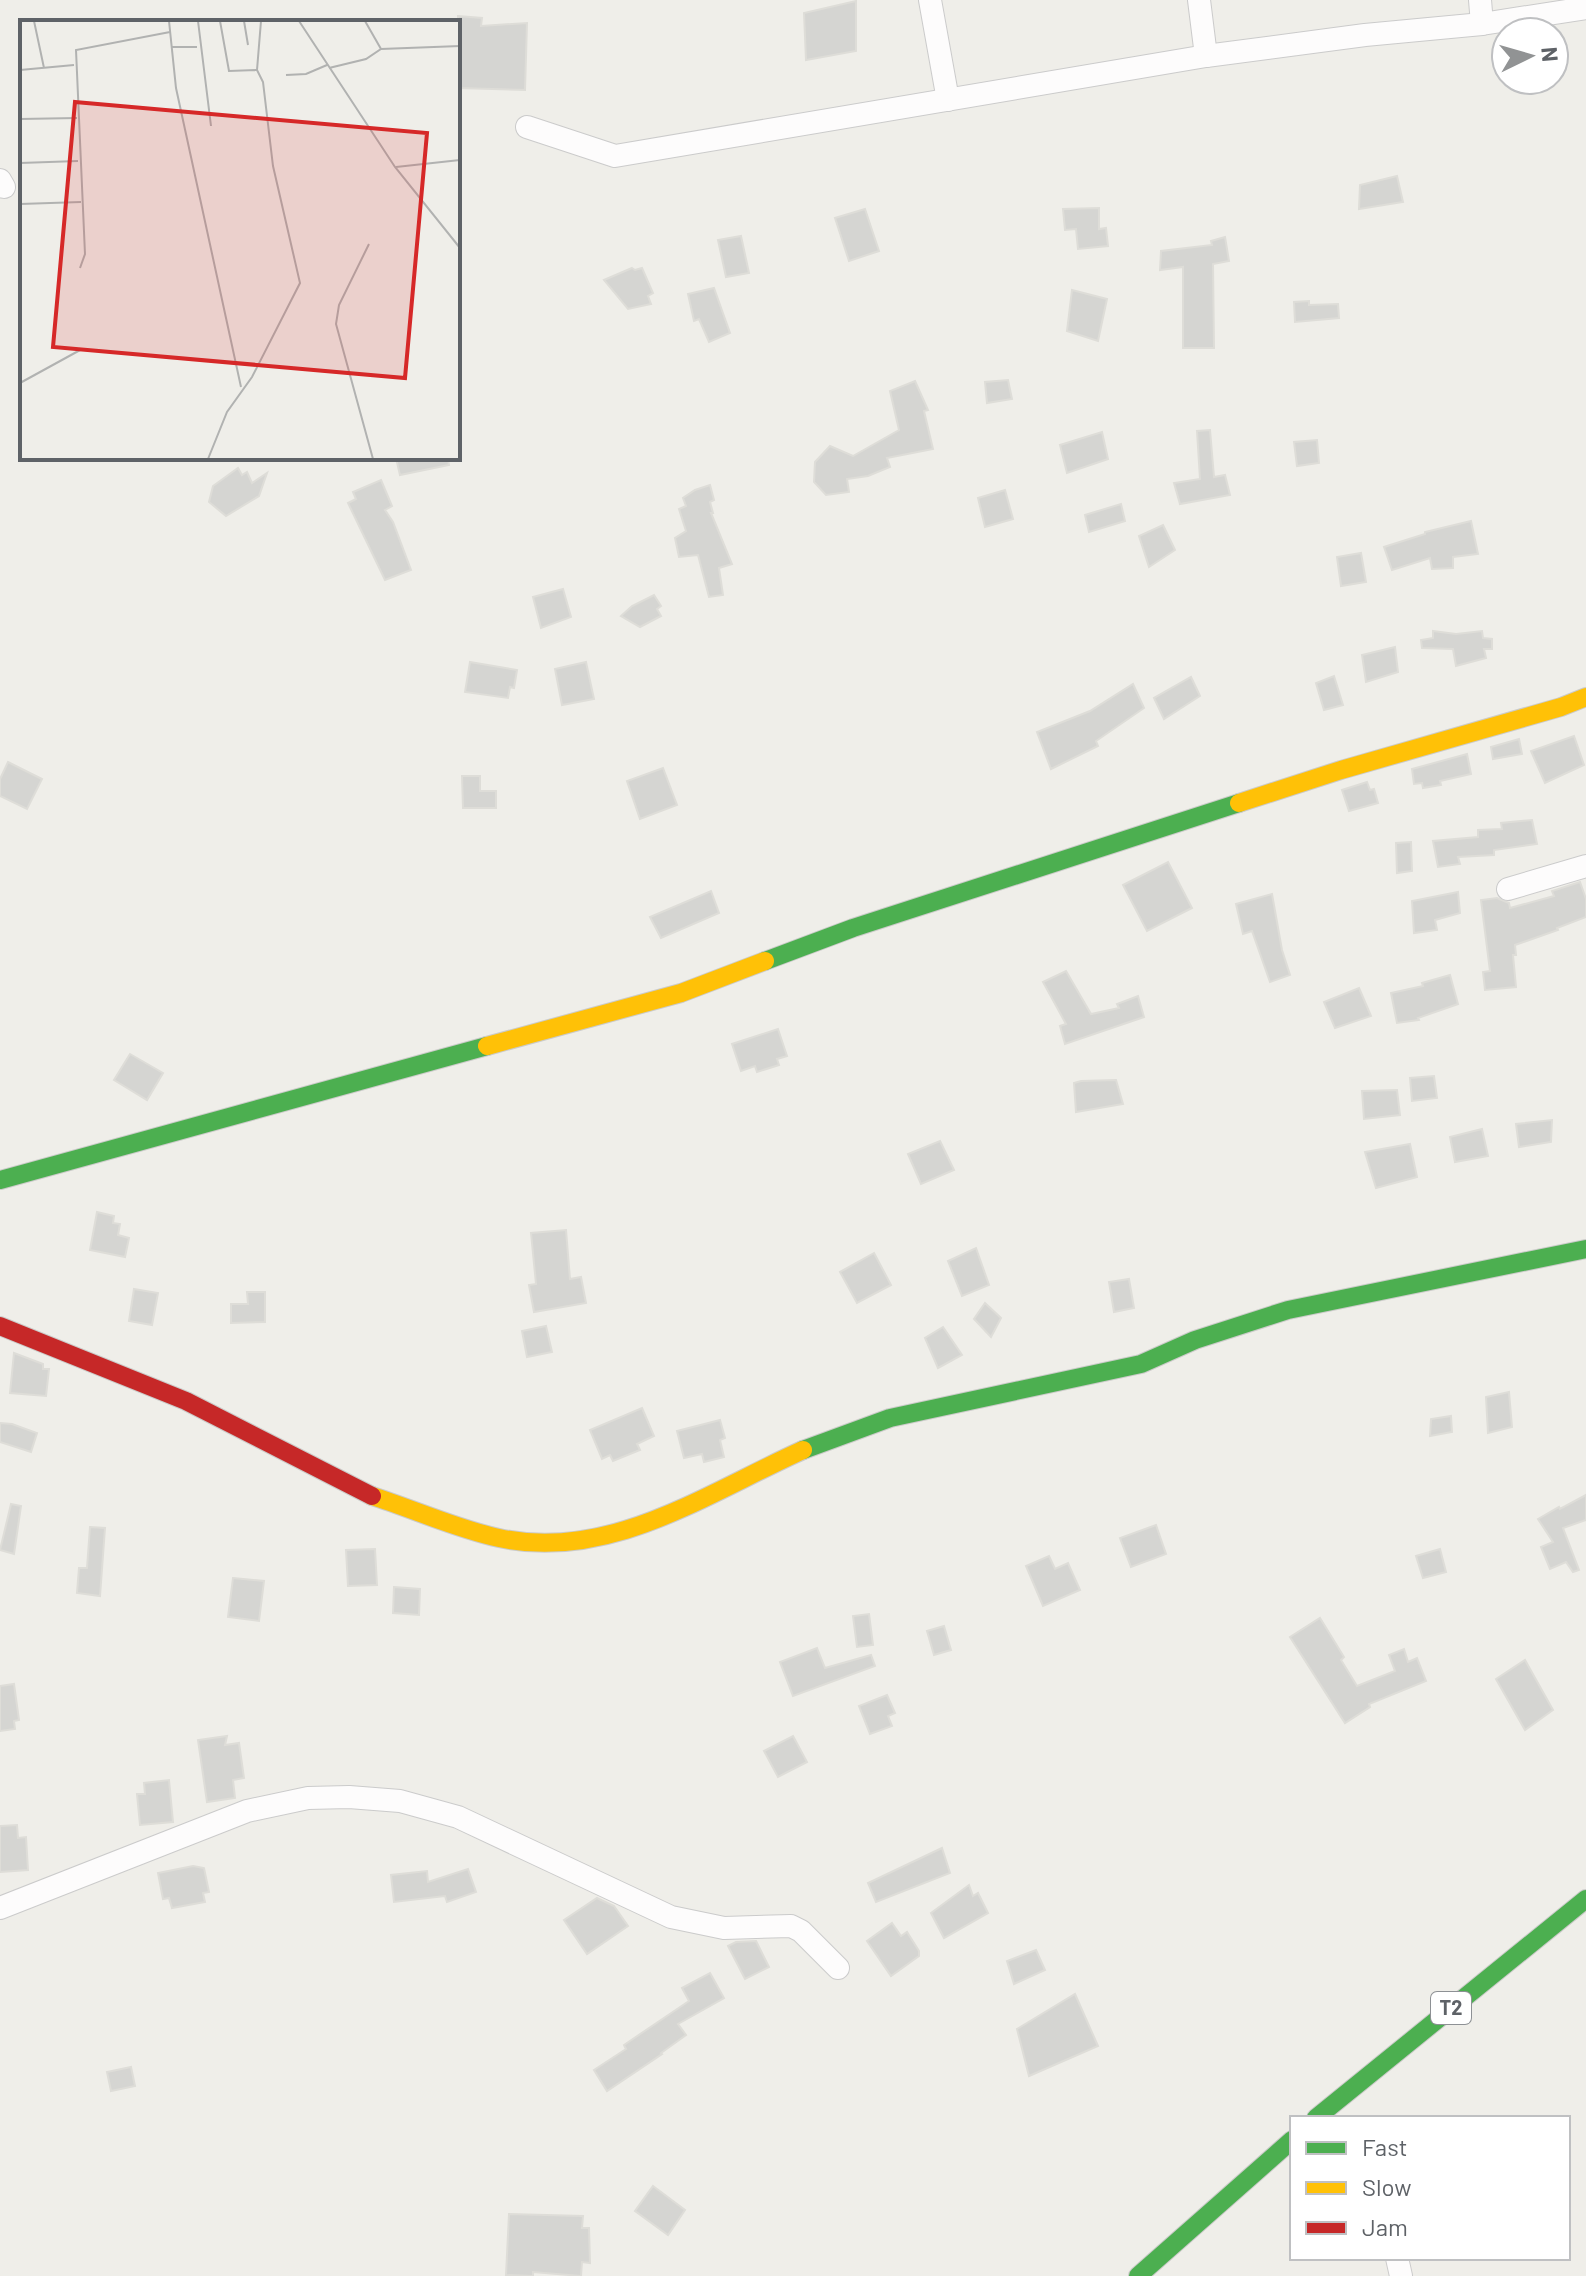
<svg xmlns="http://www.w3.org/2000/svg" width="1586" height="2276" font-family="Barlow,sans-serif">
  <rect width="100%" height="100%" fill="#efeee9"/>
  <!-- building -->
  <g fill="#d5d5d2" stroke="#deddd8" stroke-width="2">
    <polygon points="856,1 856,51 806,60 804,13"/>
    <polygon points="458,16 482,18 481,26 527,23 525,90 458,88"/>
    <polygon points="1397,176 1403,202 1359,209 1360,185"/>
    <polygon points="1099,208 1099,229 1106,228 1108,246 1078,249 1076,229 1065,230 1063,209"/>
    <polygon points="865,209 879,251 849,261 835,218"/>
    <polygon points="741,236 749,273 726,277 718,240"/>
    <polygon points="1225,237 1229,261 1213,264 1214,348 1183,348 1183,267 1160,270 1161,251 1212,245 1211,241"/>
    <polygon points="632,268 635,270 642,268 653,293 648,296 651,304 628,309 604,280"/>
    <polygon points="714,288 730,333 709,342 699,319 694,321 688,294"/>
    <polygon points="1072,290 1107,299 1098,341 1067,331"/>
    <polygon points="1309,301 1309,305 1338,304 1339,318 1295,322 1294,302"/>
    <polygon points="1008,380 1012,399 987,403 985,382"/>
    <polygon points="915,381 928,410 924,411 933,449 887,458 890,467 868,476 847,479 849,492 826,495 814,482 815,462 830,446 853,456 899,430 890,391"/>
    <polygon points="1210,430 1214,477 1225,475 1230,495 1180,504 1174,483 1200,479 1197,431"/>
    <polygon points="1102,432 1108,459 1067,473 1060,445"/>
    <polygon points="1317,440 1319,463 1297,466 1294,442"/>
    <polygon points="396,458 448,458 449,465 400,475"/>
    <polygon points="238,468 242,475 247,472 252,483 267,473 259,496 226,516 209,502 213,486"/>
    <polygon points="381,480 392,506 385,510 393,522 411,570 385,580 348,503 356,499 353,492"/>
    <polygon points="710,485 714,500 710,502 713,513 711,513 732,564 719,568 723,595 709,597 698,555 679,557 675,538 686,531 679,509 686,506 683,498 695,490"/>
    <polygon points="1005,490 1013,519 985,527 978,498"/>
    <polygon points="1121,504 1125,521 1089,532 1085,515"/>
    <polygon points="1471,521 1478,554 1453,557 1453,568 1432,569 1430,558 1392,570 1384,547 1425,534 1425,532"/>
    <polygon points="1163,525 1175,550 1149,567 1139,536"/>
    <polygon points="1361,553 1366,582 1341,586 1337,557"/>
    <polygon points="563,589 571,617 541,628 533,597"/>
    <polygon points="654,595 661,606 657,609 661,616 640,627 621,616 632,606"/>
    <polygon points="1433,631 1456,634 1482,631 1483,638 1492,639 1492,649 1484,649 1486,658 1456,666 1453,649 1422,648 1421,640 1433,638"/>
    <polygon points="1395,647 1398,672 1366,682 1362,655"/>
    <polygon points="470,662 517,670 514,688 510,687 508,698 465,692"/>
    <polygon points="586,662 594,699 562,705 555,669"/>
    <polygon points="1334,676 1343,705 1324,710 1316,683"/>
    <polygon points="1191,677 1200,696 1164,719 1154,698"/>
    <polygon points="1133,684 1144,708 1096,741 1098,746 1051,769 1037,732 1090,711"/>
    <polygon points="1574,736 1584,765 1545,783 1531,751"/>
    <polygon points="1519,739 1522,754 1493,759 1491,747"/>
    <polygon points="1467,754 1471,774 1440,781 1441,785 1423,788 1422,783 1414,784 1412,769"/>
    <polygon points="8,762 42,779 27,809 0,796 0,779"/>
    <polygon points="663,768 677,805 640,819 627,781"/>
    <polygon points="462,776 480,776 480,791 496,791 496,808 463,808"/>
    <polygon points="1367,782 1370,790 1374,789 1378,803 1349,811 1342,790"/>
    <polygon points="1532,820 1537,844 1494,850 1494,855 1458,857 1460,864 1438,867 1433,841 1478,837 1478,830 1502,829 1501,823"/>
    <polygon points="1411,842 1412,871 1397,873 1396,843"/>
    <polygon points="1168,862 1192,908 1147,931 1123,885"/>
    <polygon points="1580,882 1586,899 1586,917 1557,928 1558,930 1515,945 1516,955 1513,955 1516,987 1485,990 1483,972 1490,971 1481,900 1497,898 1509,903 1510,908 1554,896 1552,891"/>
    <polygon points="711,891 719,913 661,938 650,917"/>
    <polygon points="1458,892 1460,913 1435,920 1437,930 1414,933 1412,901"/>
    <polygon points="1272,894 1282,950 1290,975 1270,982 1252,931 1243,934 1236,904"/>
    <polygon points="1066,971 1091,1014 1119,1008 1117,1004 1138,996 1144,1017 1065,1044 1060,1026 1066,1024 1043,982"/>
    <polygon points="1450,975 1458,1004 1418,1018 1419,1020 1397,1023 1391,993 1423,986 1422,983"/>
    <polygon points="1359,988 1371,1016 1335,1028 1324,1002"/>
    <polygon points="778,1029 787,1056 777,1059 779,1065 757,1072 755,1066 741,1071 732,1044"/>
    <polygon points="130,1054 163,1073 147,1100 114,1080"/>
    <polygon points="1434,1076 1437,1098 1412,1101 1410,1078"/>
    <polygon points="1116,1080 1123,1104 1076,1112 1074,1083 1081,1081"/>
    <polygon points="1397,1090 1400,1115 1364,1119 1362,1091"/>
    <polygon points="1552,1120 1551,1142 1519,1147 1516,1124"/>
    <polygon points="1482,1129 1488,1156 1455,1162 1450,1137"/>
    <polygon points="940,1141 954,1170 921,1184 908,1154"/>
    <polygon points="1410,1144 1417,1177 1376,1188 1365,1152"/>
    <polygon points="97,1212 114,1216 113,1223 120,1224 118,1235 129,1238 125,1257 90,1250"/>
    <polygon points="566,1230 570,1279 581,1277 586,1303 534,1312 529,1285 536,1284 531,1233"/>
    <polygon points="976,1248 989,1285 962,1296 948,1261"/>
    <polygon points="874,1253 891,1285 857,1303 840,1272"/>
    <polygon points="1129,1279 1134,1308 1114,1312 1109,1282"/>
    <polygon points="134,1289 158,1293 152,1325 129,1321"/>
    <polygon points="247,1292 265,1292 265,1322 231,1323 231,1304 248,1304"/>
    <polygon points="985,1303 1001,1318 991,1337 974,1319"/>
    <polygon points="546,1326 552,1352 527,1357 522,1331"/>
    <polygon points="943,1327 962,1355 938,1368 925,1338"/>
    <polygon points="14,1353 43,1364 43,1369 49,1369 46,1396 10,1393"/>
    <polygon points="1509,1392 1512,1427 1488,1433 1486,1397"/>
    <polygon points="642,1408 654,1436 637,1444 640,1450 613,1461 610,1455 602,1459 590,1430"/>
    <polygon points="1451,1416 1452,1432 1430,1436 1431,1419"/>
    <polygon points="720,1420 725,1438 720,1440 724,1457 704,1462 702,1454 684,1458 677,1431"/>
    <polygon points="0,1423 12,1424 37,1433 31,1452 0,1442"/>
    <polygon points="1586,1495 1586,1520 1563,1528 1579,1570 1573,1572 1566,1562 1550,1569 1541,1547 1553,1542 1538,1519 1559,1507 1560,1509"/>
    <polygon points="11,1504 21,1506 14,1554 0,1550"/>
    <polygon points="1156,1525 1166,1554 1131,1567 1120,1538"/>
    <polygon points="90,1527 105,1528 100,1596 77,1593 79,1568 87,1568"/>
    <polygon points="375,1549 377,1585 348,1586 346,1550"/>
    <polygon points="1440,1549 1446,1572 1423,1578 1416,1556"/>
    <polygon points="1049,1556 1055,1569 1068,1563 1080,1590 1043,1606 1026,1566"/>
    <polygon points="233,1578 264,1581 259,1621 228,1617"/>
    <polygon points="394,1587 420,1589 419,1615 393,1613"/>
    <polygon points="869,1614 873,1645 857,1647 853,1616"/>
    <polygon points="1320,1618 1344,1657 1341,1660 1357,1686 1395,1671 1389,1655 1404,1649 1408,1662 1417,1658 1426,1681 1369,1704 1370,1707 1345,1723 1290,1637"/>
    <polygon points="944,1626 951,1650 934,1655 927,1631"/>
    <polygon points="817,1648 825,1668 871,1655 875,1666 793,1696 780,1662"/>
    <polygon points="1525,1660 1553,1710 1525,1730 1496,1679"/>
    <polygon points="14,1684 19,1720 14,1721 15,1729 0,1731 0,1686"/>
    <polygon points="887,1695 895,1713 888,1716 892,1726 870,1734 859,1706"/>
    <polygon points="227,1736 225,1745 239,1743 244,1778 233,1780 235,1798 207,1802 198,1740"/>
    <polygon points="793,1736 807,1762 778,1777 764,1751"/>
    <polygon points="169,1780 173,1822 140,1825 137,1794 145,1794 144,1783"/>
    <polygon points="17,1825 18,1838 26,1837 28,1870 0,1872 0,1826"/>
    <polygon points="942,1848 950,1873 876,1902 868,1883"/>
    <polygon points="193,1866 204,1868 209,1892 203,1893 205,1902 172,1908 169,1898 163,1899 158,1873"/>
    <polygon points="468,1869 476,1892 447,1902 445,1896 394,1902 391,1875 427,1871 428,1882"/>
    <polygon points="969,1885 973,1896 978,1893 988,1913 944,1938 931,1913"/>
    <polygon points="597,1898 614,1906 628,1926 587,1954 564,1920"/>
    <polygon points="892,1923 901,1936 907,1932 919,1951 919,1956 891,1976 867,1941"/>
    <polygon points="756,1941 769,1967 745,1979 728,1946 736,1942"/>
    <polygon points="1036,1950 1045,1970 1014,1984 1007,1961"/>
    <polygon points="710,1973 724,1998 678,2024 686,2035 661,2053 662,2054 607,2091 594,2070 626,2049 624,2045 689,2001 682,1988"/>
    <polygon points="1075,1994 1098,2046 1029,2076 1017,2029"/>
    <polygon points="131,2067 135,2086 111,2091 107,2072"/>
    <polygon points="653,2186 685,2210 668,2235 635,2211"/>
    <polygon points="509,2214 583,2216 582,2228 589,2228 590,2263 582,2262 581,2276 533,2272 533,2276 506,2275"/>
  </g>
  <g fill="none" stroke-linecap="round" stroke-linejoin="round">
    <!-- street casing -->
    <g stroke="#cbcbcb" stroke-width="24">
      <g id="street">
        <polyline points="930,0 948,100"/>
        <polyline points="1199,0 1206,56"/>
        <polyline points="1480,0 1482,24"/>
        <polyline points="527,127 615,156 1206,56 1365,35 1482,24 1586,8"/>
        <polyline points="0,180 4,187"/>
        <polyline points="1508,889 1586,866"/>
        <polyline points="0,1908 247,1811 308,1798 349,1797 400,1801 458,1817 671,1917 724,1928 791,1926 801,1931 838,1968"/>
        <polyline points="1397,2258 1401,2276"/>
      </g>
    </g>
    <!-- fast casing -->
    <g stroke="#cbcbc9" stroke-width="20">
      <g id="fast">
        <polyline points="765,961 853,928 1239,803"/>
        <polyline points="0,1180 487,1046"/>
        <polyline points="803,1450 890,1418 1141,1364 1195,1340 1288,1310 1586,1249"/>
        <polyline points="1316,2118 1586,1899"/>
        <polyline points="1138,2276 1292,2140"/>
      </g>
    </g>
    <!-- slow casing -->
    <g stroke="#cbcbc9" stroke-width="20">
      <g id="slow">
        <polyline points="1239,803 1341,770 1561,707 1586,697"/>
        <polyline points="487,1046 681,993 765,961"/>
        <path d="M372 1496C413 1509 457 1529 499 1538 609 1562 707 1493 803 1450"/>
      </g>
    </g>
    <!-- jam casing -->
    <g stroke="#cbcbc9" stroke-width="20">
      <polyline id="jam" points="0,1326 186,1401 372,1496"/>
    </g>
    <!-- street -->
    <use href="#street" stroke="#fdfcfc" stroke-width="22"/>
    <!-- fast -->
    <use href="#fast" stroke="#4caf50" stroke-width="18"/>
    <!-- slow -->
    <use href="#slow" stroke="#ffc107" stroke-width="18"/>
    <!-- jam -->
    <use href="#jam" stroke="#c62828" stroke-width="18"/>
  </g>
  <g text-anchor="middle" stroke-width="8" stroke-linejoin="round" paint-order="stroke">
    <!-- shield labels -->
    <rect fill="#fff" stroke="#8e9195" stroke-width="2" x="1431" y="1992" width="40" height="32" rx="6"/>
    <g font-size="20" font-weight="bold" fill="#5e6267">
      <text x="1451" y="2015">T2</text>
    </g>
  </g>
  <!-- overview -->
  <g transform="translate(20 20)">
    <rect width="440" height="440" fill="#efeee9"/>
    <path fill="none" stroke="#b1b2b1" stroke-width="2" d="M14 1 24 48M149 1 156 68 221 367M178 1 191 106M200 1 209 51 237 50M224 1 228 25M279 1 375 147 440 228M345 1 361 29M151 27H177M309 48 346 39 361 29 440 26M0 50 54 45M266 55 286 54 307 45M0 99 57 98M0 143 58 141M376 147 440 140M0 184 61 182M349 224 319 285 316 304 353 439M60 248 65 234 56 30 150 12M0 363 62 329M188 439 207 392 232 357 280 263 253 146 243 62 237 50 241 1"/>
    <path fill="#d62828" fill-opacity="0.15" stroke="#d62828" stroke-width="4" d="M55 82 407 113 385 358 33 327Z"/>
    <rect width="440" height="440" fill="none" stroke="#5e6267" stroke-width="4"/>
  </g>
  <!-- legend -->
  <rect x="1290" y="2116" width="280" height="144" fill="#ffffff" stroke="#bfc0c2" stroke-width="2"/>
  <rect x="1306" y="2142" width="40" height="12" fill="#4caf50" stroke="#bfc0c2" stroke-width="2"/>
  <text x="1362" y="2156" font-size="24" fill="#5e6267">Fast</text>
  <rect x="1306" y="2182" width="40" height="12" fill="#ffc107" stroke="#bfc0c2" stroke-width="2"/>
  <text x="1362" y="2196" font-size="24" fill="#5e6267">Slow</text>
  <rect x="1306" y="2222" width="40" height="12" fill="#c62828" stroke="#bfc0c2" stroke-width="2"/>
  <text x="1362" y="2236" font-size="24" fill="#5e6267">Jam</text>
  <!-- north arrow -->
  <g transform="translate(1530 56) rotate(85)"><circle r="38" fill="#ffffff" stroke="#bfc0c2" stroke-width="2"/>
  <path d="M0-6L14 30L0 20L-14 30Z" fill="#919394"/>
  <text y="-12" font-size="22" font-weight="bold" text-anchor="middle" fill="#5e6267">N</text>
  </g>
</svg>
